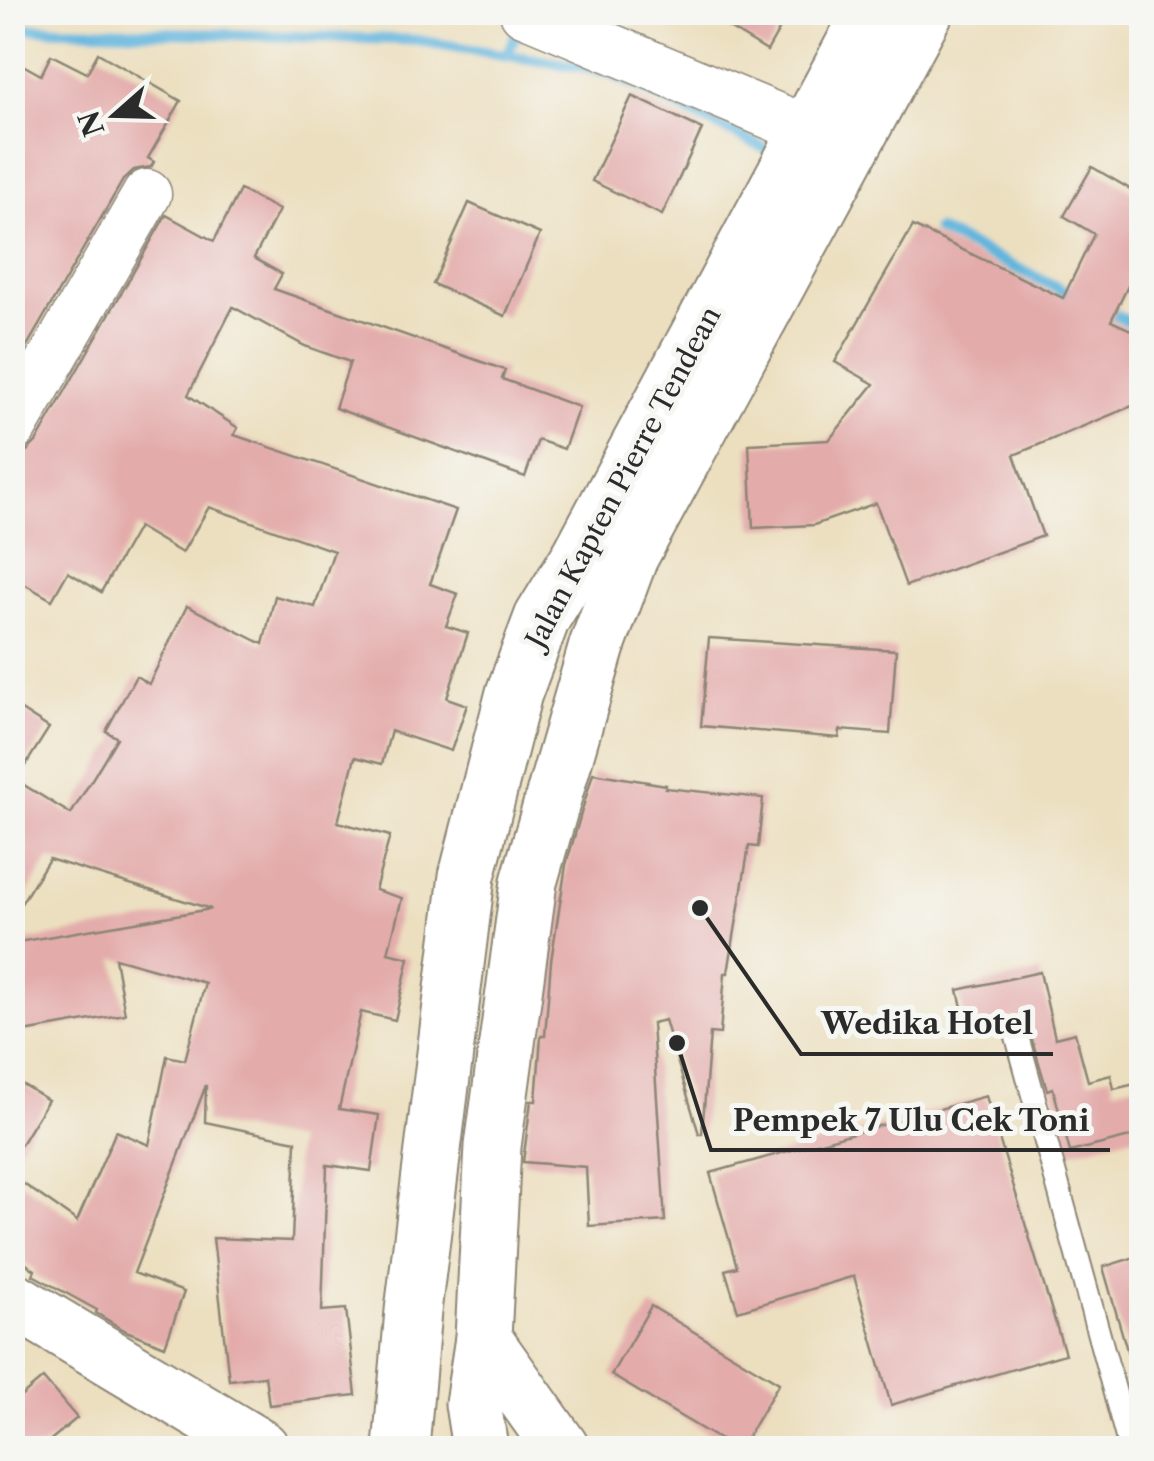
<svg xmlns="http://www.w3.org/2000/svg" width="1154" height="1461" font-family="'Libre Caslon Text',serif">
  <rect width="100%" height="100%" fill="#f6f6f2"/>
  <filter id="ink" filterUnits="userSpaceOnUse"><feTurbulence type="fractalNoise" baseFrequency=".01" numOctaves="2"/><feDisplacementMap in="SourceGraphic" scale="20" xChannelSelector="R" yChannelSelector="G"/><feConvolveMatrix kernelMatrix="1 2 1 2 8 2 1 2 1" color-interpolation-filters="sRGB"/></filter>
  <filter id="wash" filterUnits="userSpaceOnUse"><feTurbulence type="fractalNoise" baseFrequency=".0048" numOctaves="4" result="noise"/><feDisplacementMap in="SourceGraphic" scale="40" xChannelSelector="R" yChannelSelector="G"/><feGaussianBlur stdDeviation="2.25" result="paint"/><feColorMatrix in="noise" values="0 0 0 0 0 0 0 0 0 0 0 0 0 0 0 0 0 1.4 0 .05"/><feComposite in="paint" operator="in"/></filter>
  <g filter="url(#wash)">
    <rect width="100%" height="100%" fill="#ecdfbf"/>
    <g fill="none" stroke-linecap="round" stroke-linejoin="round">
      <!-- stream -->
      <g stroke="#61b5dd" stroke-width="11">
        <polyline points="12,28 414,40 605,71 779,155"/>
        <polyline points="506,55 522,23"/>
        <polyline points="937,230 1079,298"/>
        <polyline points="1100,308 1142,328"/>
      </g>
    </g>
    <g id="blocks">
      <!-- building -->
      <g fill="#e3acab">
        <polygon points="703,12 789,12 767,51"/>
        <polygon points="98,53 181,101 148,158 154,162 151,167 134,170 123,180 12,372 12,59 41,75 51,55 87,73"/>
        <polygon points="632,96 702,129 662,215 592,181"/>
        <polygon points="1092,167 1142,196 1142,257 1111,321 1142,335 1142,402 1014,455 1043,536 906,586 876,503 814,525 753,528 749,444 829,440 874,384 835,362 913,226 1063,298 1094,234 1064,216"/>
        <polygon points="240,190 279,210 254,258 282,274 274,289 505,370 502,379 579,407 564,449 538,440 525,477 335,408 350,362 305,346 233,307 188,395 238,428 234,435 456,510 430,584 458,594 446,626 468,633 447,698 467,705 451,751 391,731 382,764 355,757 338,822 390,836 375,890 402,898 388,953 409,958 395,1020 361,1012 339,1109 379,1115 371,1171 327,1165 322,1311 346,1309 356,1395 269,1405 265,1376 229,1380 213,1238 292,1241 296,1141 205,1122 206,1085 134,1273 184,1292 165,1346 126,1331 96,1313 97,1310 33,1275 35,1270 12,1254 12,1176 77,1221 116,1131 149,1145 167,1056 185,1060 205,983 115,958 125,1014 24,1032 12,963 12,943 211,909 49,859 12,918 12,704 49,728 16,780 71,814 117,738 106,731 136,676 149,684 187,606 263,644 275,596 315,607 334,551 209,507 182,553 138,527 101,592 68,572 52,600 12,577 12,455 27,451 36,442 166,215 214,241"/>
        <polygon points="469,203 540,234 505,316 433,284"/>
        <polygon points="709,638 896,650 890,734 840,730 839,738 701,726"/>
        <polygon points="593,773 666,785 665,788 763,798 758,847 749,846 728,973 725,973 720,1034 710,1033 702,1134 699,1134 665,1020 652,1023 665,1221 589,1226 586,1167 523,1162 531,1101 536,1101 541,1036 545,1036 551,961 566,865"/>
        <polygon points="1040,972 1055,1038 1075,1033 1088,1081 1111,1075 1114,1089 1135,1084 1142,1110 1142,1134 1070,1152 1053,1088 1047,1090 1027,1023 1013,1018 967,1029 958,990"/>
        <polygon points="12,1078 48,1100 12,1159"/>
        <polygon points="986,1096 1065,1354 891,1405 854,1276 738,1311 725,1270 737,1267 710,1173"/>
        <polygon points="1142,1255 1142,1370 1133,1371 1103,1267"/>
        <polygon points="651,1306 779,1383 741,1448 734,1448 611,1375"/>
        <polygon points="43,1378 77,1418 41,1448 12,1448 12,1404"/>
      </g>
    </g>
  </g>
  <g filter="url(#ink)">
    <use href="#blocks" fill-opacity="0" stroke="#8c8575" stroke-width="2.5"/>
    <g fill="none" stroke-linecap="round" stroke-linejoin="round">
      <!-- service casing -->
      <g stroke="#8c8575" stroke-width="26">
        <polyline id="service" points="1016,1033 1130,1448"/>
      </g>
      <!-- minor casing -->
      <g stroke="#8c8575" stroke-width="51">
        <g id="minor">
          <polyline points="524,12 807,130"/>
          <polyline points="12,428 147,194"/>
        </g>
      </g>
      <!-- tertiary casing -->
      <g stroke="#8c8575" stroke-width="59">
        <polyline id="tertiary" points="12,1299 261,1448"/>
      </g>
      <!-- primary casing -->
      <g stroke="#8c8575" stroke-width="59">
        <g id="primary">
          <polyline points="483,1338 561,1448"/>
          <polyline points="401,1448 413,1311 467,876 514,693 542,618 581,554 871,12"/>
          <polyline points="480,1448 473,1404 483,1338 493,1146 529,882 597,646 630,557 925,12"/>
        </g>
      </g>
      <!-- service -->
      <use href="#service" stroke="#fff" stroke-width="22"/>
      <!-- minor -->
      <use href="#minor" stroke="#fff" stroke-width="48"/>
      <!-- tertiary -->
      <use href="#tertiary" stroke="#fff" stroke-width="55"/>
      <!-- primary -->
      <use href="#primary" stroke="#fff" stroke-width="55"/>
    </g>
  </g>
  <g text-anchor="middle" stroke-width="10" stroke-linejoin="round" paint-order="stroke">
    <!-- street labels -->
    <g font-size="28" fill="#2b2b2b" stroke="#f6f6f2">
      <text transform="translate(623 477) rotate(-62)" y="10">Jalan Kapten Pierre Tendean</text>
    </g>
  </g>
  <!-- callouts -->
  <path fill="none" stroke="#2b2b2b" stroke-width="4" d="M700 908L801 1054H1053M677 1043L711 1150H1110"/>
  <g fill="#2b2b2b" stroke="#f6f6f2" stroke-width="4">
    <circle cx="700" cy="908" r="10"/>
    <circle cx="677" cy="1043" r="10"/>
  </g>
  <g font-size="30" text-anchor="middle" font-weight="bold" fill="#2b2b2b" stroke="#f6f6f2" stroke-width="10" stroke-linejoin="round" paint-order="stroke">
    <text x="927" y="1034">Wedika Hotel</text>
    <text x="911" y="1131">Pempek 7 Ulu Cek Toni</text>
  </g>
  <!-- margin -->
  <rect width="1154" height="1461" fill="none" stroke="#f6f6f2" stroke-width="50"/>
  <!-- north arrow -->
  <g transform="translate(115 115) rotate(250)" stroke="#f6f6f2" stroke-width="8" paint-order="stroke">
  <path d="M0-8L18 38L0 25L-18 38Z" fill="#2b2b2b"/>
  <text y="-15" font-size="28" font-weight="bold" text-anchor="middle" fill="#2b2b2b">N</text>
  </g>
</svg>
